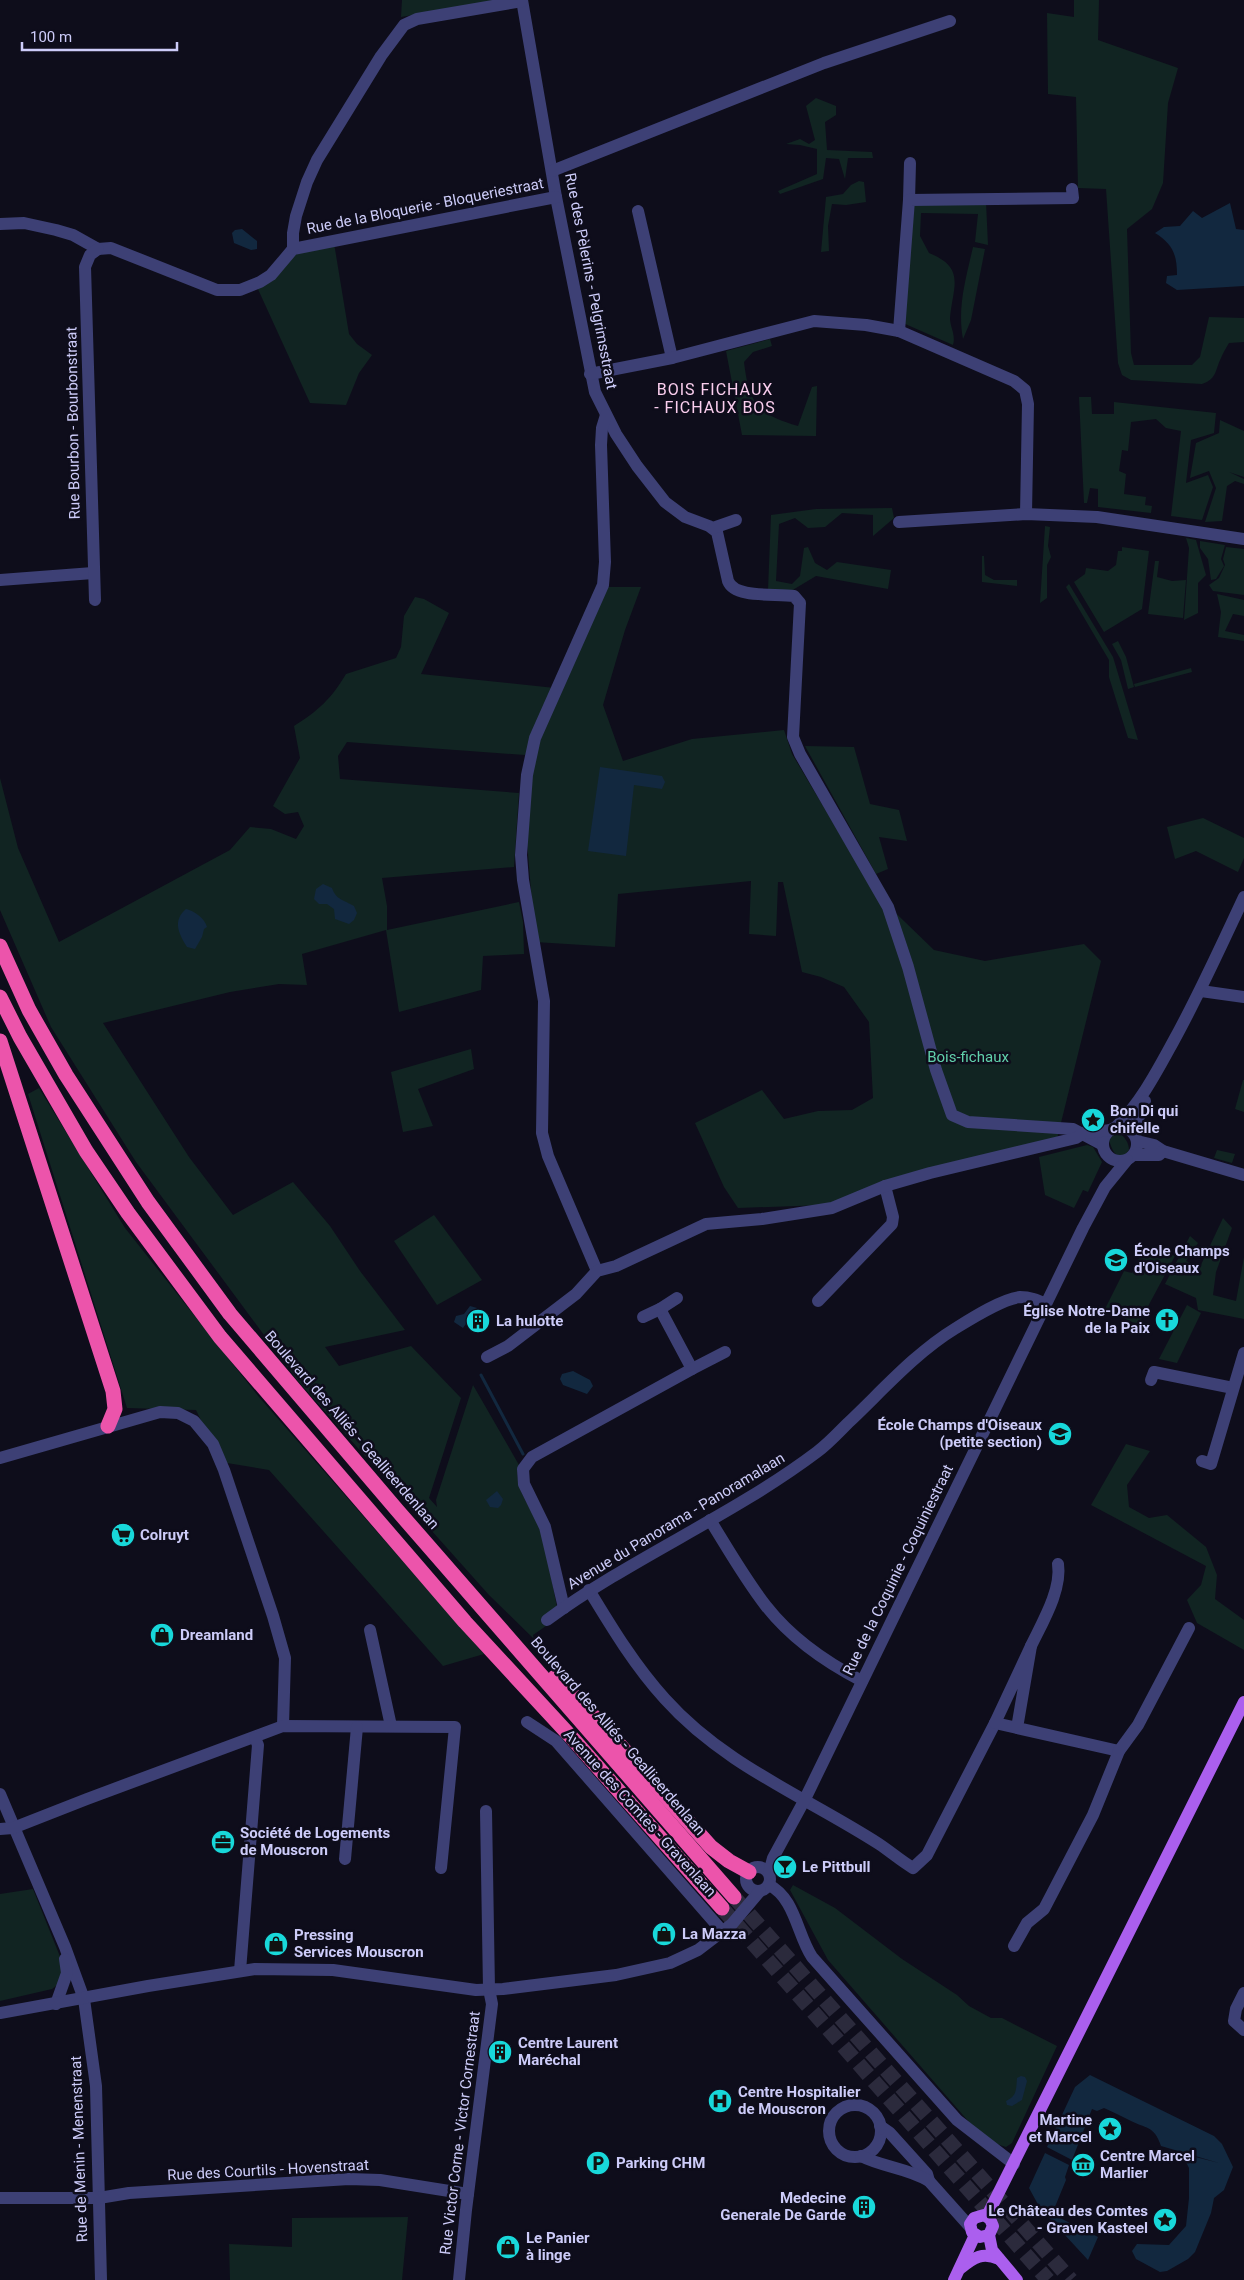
<svg xmlns="http://www.w3.org/2000/svg" width="1244" height="2280" font-family="Roboto,sans-serif">
  <rect width="100%" height="100%" fill="#0e0d1b"/>
  <!-- green -->
  <g fill="#112422">
    <polygon points="402,0 500,0 401,17"/>
    <path d="M1074 0H1099L1098 40 1178 68 1168 103 1163 183 1152 209 1127 229 1131 353 1134 365H1192L1200 357 1209 317 1244 318V342L1229 343C1226 348 1223 353 1221 358 1215 370 1217 379 1202 384L1131 380 1122 375 1118 363 1106 189 1078 188 1076 97 1048 94 1047 13 1074 17Z"/>
    <polygon points="816,98 836,106 836,115 825,122 827,150 872,152 873,158 848,158 845,179 839,159 826,158 823,179 780,194 778,191 817,174 817,149 800,145 786,144 800,139 809,144 815,140 806,106"/>
    <polygon points="859,181 864,182 866,202 846,205 832,204 828,226 829,251 821,252 826,197 843,194 851,185"/>
    <path d="M913 202H986L988 245 975 242 978 214 921 213 920 236 929 253C966 268 953 286 950 318 950 327 956 335 953 345L903 323Z"/>
    <polygon points="334,243 349,334 357,344 372,355 359,373 346,405 310,403 257,287 291,255"/>
    <path d="M973 247 985 249 971 320 963 339C957 308 966 278 973 247Z"/>
    <path d="M770 339 772 346 753 352 744 362C749 403 757 414 798 426L812 387 817 386 816 436 742 435 726 351Z"/>
    <polygon points="1079,397 1091,397 1092,414 1114,414 1114,402 1216,413 1214,433 1191,440 1186,483 1208,475 1213,487 1202,520 1171,516 1181,431 1166,428 1156,419 1131,422 1128,451 1122,450 1119,471 1126,474 1124,494 1146,497 1145,505 1152,506 1151,513 1098,507 1098,489 1090,488 1087,503 1084,503"/>
    <polygon points="1220,420 1244,431 1244,477 1229,472 1244,479 1244,484 1235,481 1227,486 1222,521 1205,522 1216,488 1209,471 1190,478 1196,443 1219,433"/>
    <polygon points="892,508 894,518 873,536 873,515 842,513 825,527 808,528 795,518 779,524 776,581 792,584 800,576 804,548 808,547 815,563 827,570 837,562 891,570 888,589 816,576 791,591 768,590 771,515 816,509"/>
    <polygon points="1045,526 1050,527 1048,546 1051,557 1047,565 1047,598 1040,603"/>
    <polygon points="1186,538 1196,540 1206,575 1198,583 1198,613 1184,620 1189,548"/>
    <polygon points="1200,541 1225,545 1221,559 1224,566 1216,579 1211,580 1208,559 1200,548"/>
    <polygon points="1122,547 1149,551 1142,609 1104,632 1074,582 1085,574 1086,568 1108,571 1116,565 1118,551 1122,551"/>
    <polygon points="1226,547 1244,549 1244,595 1213,591 1209,585 1219,578 1225,565 1223,559"/>
    <polygon points="982,556 984,556 985,575 994,580 1017,580 1017,586 982,582"/>
    <polygon points="1155,561 1159,561 1157,577 1172,581 1186,580 1183,618 1148,614"/>
    <polygon points="1069,584 1113,657 1138,740 1128,738 1109,677 1109,660 1066,587"/>
    <polygon points="606,587 641,587 625,630 603,705 623,761 692,739 784,730 792,754 875,893 934,950 985,961 1084,944 1101,961 1056,1143 825,1205 738,1208 724,1187 695,1123 762,1090 784,1119 818,1111 852,1110 873,1098 869,1022 844,987 821,977 802,972 783,882 778,882 776,936 749,934 751,881 618,894 615,947 535,942 526,828 532,757"/>
    <polygon points="1217,594 1244,600 1244,616 1233,614 1225,631 1244,635 1244,641 1218,637 1221,612"/>
    <path d="M415 597 424 599 449 613 421 674 555 688 525 755 347 742 338 756 340 779 519 793 514 867 382 878 387 906V930L519 902 523 922 524 954 483 956 481 990 399 1012 386 930 302 954 307 985 279 984 230 992 103 1023 189 1157 233 1215 293 1182 330 1226 360 1271 405 1330 325 1347 339 1366 411 1346 461 1398 429 1498 437 1507 436 1500 473 1385 519 1465C512 1489 533 1508 541 1530 548 1552 552 1583 557 1607L546 1626 533 1635 534 1639 489 1595 298 1381 136 1162 51 1027 0 910V778L18 848 59 942 230 850 250 827 271 829 296 839 304 826 298 812 285 814 273 806 300 758 294 726C319 710 331 699 346 674L396 658 401 647 404 616Z"/>
    <polygon points="1118,641 1126,657 1134,687 1128,689 1121,660 1112,644"/>
    <polygon points="1191,668 1192,672 1135,687 1134,684"/>
    <polygon points="805,746 854,747 870,804 899,810 907,841 879,837 888,869 876,874"/>
    <polygon points="1203,818 1244,838 1244,858 1238,872 1196,851 1175,859 1167,827"/>
    <polygon points="471,1049 474,1069 418,1089 433,1126 403,1132 391,1072"/>
    <polygon points="1243,1080 1244,1080 1244,1112 1235,1109"/>
    <polygon points="39,1088 125,1228 259,1397 484,1654 443,1666 269,1470 221,1462 196,1410 127,1408 28,1094"/>
    <path d="M1114 1133H1119C1125 1137 1129 1143 1129 1150L1123 1157C1114 1157 1112 1148 1109 1141Z"/>
    <polygon points="1087,1145 1093,1147 1102,1162 1088,1192 1083,1190 1074,1208 1045,1195 1039,1157"/>
    <polygon points="1217,1150 1235,1154 1232,1163 1214,1158"/>
    <polygon points="434,1215 482,1280 437,1305 394,1241"/>
    <polygon points="1223,1218 1232,1228 1216,1272 1213,1295 1236,1301 1244,1257 1244,1319 1198,1310 1196,1298 1165,1284 1190,1236 1198,1243 1186,1261 1200,1267"/>
    <polygon points="1151,1246 1175,1256 1138,1325 1105,1309 1124,1271 1132,1273 1140,1256 1144,1256"/>
    <polygon points="1187,1305 1201,1313 1177,1363 1159,1359"/>
    <polygon points="1126,1444 1150,1451 1127,1485 1129,1507 1149,1518 1167,1515 1206,1547 1217,1575 1215,1599 1244,1620 1244,1650 1197,1623 1187,1600 1201,1585 1206,1566 1091,1505"/>
    <polygon points="793,1885 835,1908 902,1959 957,1995 969,2006 991,2018 1002,2018 1057,2046 1012,2143 1006,2147 997,2144 976,2130 828,1960 790,1890"/>
    <polygon points="33,1889 63,1964 60,1983 52,1989 0,2001 0,1894"/>
    <polygon points="408,2217 402,2280 230,2280 229,2244 292,2247 292,2218"/>
  </g>
  <!-- water -->
  <g fill="#12283f">
    <path d="M1230 203 1236 229 1244 230V286L1177 290 1166 283 1167 276 1177 275C1177 255 1173 244 1155 233L1164 227 1180 226 1193 211 1202 218Z"/>
    <polygon points="242,229 257,241 257,249 251,250 234,243 232,233 235,230"/>
    <polygon points="600,767 662,776 665,782 662,789 634,785 626,856 588,851"/>
    <path d="M323 884 332 888C336 900 344 900 354 906L357 913 354 920 349 924 335 919 334 909 327 904H319L314 899 316 889Z"/>
    <path d="M186 909C195 911 205 919 207 927L204 929 202 937 195 949 187 947C179 934 172 921 186 909Z"/>
    <polygon points="470,1306 477,1308 463,1328 454,1322 456,1316 464,1314"/>
    <polygon points="573,1371 590,1380 593,1386 587,1394 563,1385 560,1379 562,1374"/>
    <polygon points="497,1491 503,1499 501,1505 498,1508 490,1507 486,1500"/>
    <path d="M1090 2075 1214 2136 1222 2144 1233 2167 1224 2190 1214 2198 1211 2213 1195 2252 1188 2259 1167 2271 1160 2272 1136 2259 1132 2251 1137 2244 1169 2245 1186 2226 1189 2198V2168L1185 2160 1168 2150 1219 2163 1161 2146C1154 2125 1146 2129 1129 2120 1121 2116 1113 2112 1104 2108L1097 2111 1092 2109 1072 2160 1047 2147 1075 2087Z"/>
    <path d="M1021 2076 1025 2077 1027 2081 1022 2100 1012 2106 1007 2105 1006 2101C1017 2096 1016 2090 1017 2078Z"/>
    <polygon points="1045,2153 1069,2165 1065,2177 1066,2180 1052,2214 1098,2237 1088,2260 1040,2208 1029,2188"/>
  </g>
  <g fill="none" stroke-linecap="round" stroke-linejoin="round">
    <!-- stream -->
    <polyline stroke="#12283f" stroke-width="3" points="481,1375 523,1454"/>
    <!-- highway-tunnel -->
    <g stroke="#2b2a3c" stroke-width="15" stroke-dasharray="15 8" stroke-linecap="butt">
      <polyline points="734,1897 1071,2280"/>
      <polyline points="722,1908 1048,2280"/>
    </g>
    <!-- minor -->
    <g stroke="#3d4075" stroke-width="12">
      <path d="M522 0 556 197 595 392 616 434 637 466 665 502 685 517 709 526 717 532 728 581C735 599 776 593 794 596L800 603 793 737 800 754 888 907 908 967 936 1070 952 1115 968 1122 1073 1129 1103 1145"/>
      <polyline points="552,171 824,63 950,21"/>
      <polyline points="909,200 910,163"/>
      <polyline points="638,211 672,358"/>
      <polyline points="0,224 24,223 56,230 73,235 98,249 111,248 217,290 240,290 260,282 271,275 293,249 556,197"/>
      <polyline points="293,249 293,233 296,216 307,182 317,160 381,56 404,25 417,19 522,1"/>
      <polyline points="899,331 909,200 1073,198 1072,189"/>
      <polyline points="590,374 672,358 814,321 866,325 899,331 1014,381 1025,390 1028,404 1026,514"/>
      <polyline points="899,522 1026,514 1097,517 1244,539"/>
      <polyline points="713,528 736,520"/>
      <polyline points="0,580 93,573"/>
      <polyline points="95,600 85,267 90,255 98,249"/>
      <polyline points="1201,991 1244,997"/>
      <circle cx="1120" cy="1144" r="17"/>
      <path d="M1116 1127C1141 1102 1156 1073 1173 1042 1199 995 1221 946 1244 897"/>
      <polyline points="1133,1132 1145,1101"/>
      <polyline points="1137,1141 1154,1145 1163,1151 1244,1175"/>
      <polyline points="1134,1155 1159,1155 1163,1151"/>
      <polyline points="597,1271 548,1156 542,1133 544,1001 523,880 521,855 527,775 535,738 603,585 605,562 601,445 602,428 606,415"/>
      <polyline points="818,1301 892,1224 893,1217 885,1186"/>
      <polyline points="660,1309 692,1369"/>
      <polyline points="643,1317 660,1309 677,1298"/>
      <polyline points="487,1357 508,1346 576,1294 597,1271 616,1266 706,1224 762,1219 832,1208 885,1186 930,1173 1076,1138 1084,1133 1111,1130"/>
      <polyline points="1151,1380 1154,1372 1233,1388"/>
      <polyline points="0,1458 160,1412 178,1413 194,1421 213,1444 224,1470 273,1616 285,1658 283,1726"/>
      <polyline points="1202,1461 1211,1464 1244,1353"/>
      <path d="M710 1520C728 1549 745 1579 766 1606 791 1638 827 1663 862 1681"/>
      <path d="M589 1590C612 1628 635 1666 665 1699 724 1765 806 1797 879 1844 891 1852 901 1861 913 1868L927 1855 995 1723"/>
      <polyline points="564,1608 545,1527 524,1484 523,1469 532,1457 692,1369 725,1352"/>
      <path d="M547 1620C633 1557 732 1516 817 1452 828 1444 838 1433 848 1423 882 1391 915 1353 956 1328 972 1318 1002 1299 1020 1297 1030 1297 1037 1300 1046 1304"/>
      <polyline points="370,1630 391,1726"/>
      <path d="M1031 1646C1042 1623 1062 1590 1058 1564"/>
      <polyline points="527,1722 556,1741 723,1932"/>
      <polyline points="1017,1728 1031,1646 995,1723 1119,1751"/>
      <polyline points="0,1794 65,1947 84,1999 96,2086 101,2280"/>
      <polyline points="0,1829 13,1828 87,1799 283,1726 455,1727 441,1868"/>
      <polyline points="345,1859 357,1727"/>
      <circle cx="758" cy="1879" r="12"/>
      <polyline points="769,1873 773,1858 804,1801 1083,1228 1105,1187 1127,1160"/>
      <path d="M769 1885C795 1898 797 1934 812 1957L957 2120 1014 2164"/>
      <polyline points="1014,1946 1027,1923 1044,1909 1093,1815 1119,1751 1138,1725 1189,1628"/>
      <polyline points="240,1971 258,1745 255,1738"/>
      <polyline points="1244,1993 1236,2009 1234,2021 1244,2030"/>
      <polyline points="56,2004 67,1973 65,1959"/>
      <polyline points="0,2013 148,1986 255,1969 333,1970 476,1990 503,1989 616,1975 670,1963 698,1950 732,1924 760,1891"/>
      <circle cx="855" cy="2131" r="26"/>
      <polyline points="880,2126 890,2133 927,2174 929,2181"/>
      <path d="M861 2156C882 2167 908 2168 929 2181L971 2228"/>
      <polyline points="0,2198 99,2198 129,2193 349,2179 380,2180 468,2194"/>
      <polyline points="459,2280 466,2210 492,2004 489,1989 486,1811"/>
    </g>
    <!-- major -->
    <g stroke="#ab5fee" stroke-width="12">
      <polyline points="987,2216 1244,1702"/>
      <polyline points="989,2235 980,2237 972,2232 970,2224 974,2218 984,2215 990,2219 993,2226 989,2235 992,2250 1017,2280"/>
      <path d="M961 2268C974 2257 983 2252 999 2259"/>
      <polyline points="954,2280 975,2235"/>
    </g>
    <!-- highway -->
    <g stroke="#ec54ab" stroke-width="15">
      <polyline points="0,946 29,1010 66,1075 148,1202 230,1314 397,1510 734,1897"/>
      <polyline points="0,997 20,1037 86,1151 128,1213 220,1337 465,1622 573,1739 722,1908"/>
      <polyline points="0,1041 113,1391 115,1409 108,1426"/>
      <polyline points="555,1677 599,1722 711,1847 729,1861 749,1872"/>
    </g>
  </g>
  <!-- icons -->
  <defs>
    <g id="sight-disc" transform="scale(1.25)"><circle r="9.5" fill="#18d8da" stroke="#0e0d1b"/><path d="M0-6L1.8-2.2L6-1.7L2.9 1.2L3.7 5.4L0 3.3L-3.7 5.4L-2.9 1.2L-6-1.7L-1.8-2.2Z" fill="#111"/></g>
    <g id="school-disc" transform="scale(1.25)"><circle r="9.5" fill="#18d8da" stroke="#0e0d1b"/><path d="M0-5L7-2L0 1L-7-2ZM-4 1L0 2.5L4 1V4Q0 6-4 4Z" fill="#111"/></g>
    <g id="church-disc" transform="scale(1.25)"><circle r="9.5" fill="#18d8da" stroke="#0e0d1b"/><path d="M-1.2-6h2.4v3.5h3.3v2.4h-3.3V6h-2.4V-.1h-3.3v-2.4h3.3Z" fill="#111"/></g>
    <g id="building-disc" transform="scale(1.25)"><circle r="9.5" fill="#18d8da" stroke="#0e0d1b"/><path d="M-4-6H4V6H1V3H-1V6H-4ZM-2.5-4.3h1.7v1.8h-1.7ZM.8-4.3h1.7v1.8H.8ZM-2.5-1h1.7V.8h-1.7ZM.8-1h1.7V.8H.8Z" fill="#111"/></g>
    <g id="supermarket-disc" transform="scale(1.25)"><circle r="9.5" fill="#18d8da" stroke="#0e0d1b"/><path d="M-6-5.5h2.5l.6 2H6L4.5 2H-2.5L-4.4-4H-6ZM-1.5 3.2a1.3 1.3 0 1 0 .1 0ZM3 3.2a1.3 1.3 0 1 0 .1 0Z" fill="#111"/></g>
    <g id="shop-disc" transform="scale(1.25)"><circle r="9.5" fill="#18d8da" stroke="#0e0d1b"/><path d="M-5-2.5h2.3a2.7 3.5 0 0 1 5.4 0H5L5.5 6h-11ZM-1.5-2.5h3a1.5 2.3 0 0 0-3 0Z" fill="#111"/></g>
    <g id="office-disc" transform="scale(1.25)"><circle r="9.5" fill="#18d8da" stroke="#0e0d1b"/><path d="M-6-3h4V-5.5h4V-3h4V5H-6ZM-1-4.5V-3h2v-1.5ZM-6 0V1H6V0Z" fill="#111"/></g>
    <g id="bar-disc" transform="scale(1.25)"><circle r="9.5" fill="#18d8da" stroke="#0e0d1b"/><path d="M-6-5H6L.8 .8V4.5H3.5V6h-7V4.5H-.8V.8Z" fill="#111"/></g>
    <g id="hospital-disc" transform="scale(1.25)"><circle r="9.5" fill="#18d8da" stroke="#0e0d1b"/><path d="M-5-5h3v3.5h4V-5h3V5h-3V1.5h-4V5h-3Z" fill="#111"/></g>
    <g id="parking-disc" transform="scale(1.25)"><circle r="9.5" fill="#18d8da" stroke="#0e0d1b"/><path d="M-3.5-5.5H1a3.5 3.5 0 0 1 0 7H-1V5.5H-3.5ZM-1-3.4V-.6H.8a1.4 1.4 0 0 0 0-2.8Z" fill="#111"/></g>
    <g id="museum-disc" transform="scale(1.25)"><circle r="9.5" fill="#18d8da" stroke="#0e0d1b"/><path d="M0-6L6-3V-2H-6V-3ZM-5-1h2V3h-2ZM-1-1h2V3h-2ZM3-1h2V3H3ZM-6 4H6V6H-6Z" fill="#111"/></g>
  </defs>
  <g fill-rule="evenodd">
    <use href="#sight-disc" x="1093" y="1120"/>
    <use href="#school-disc" x="1116" y="1260"/>
    <use href="#church-disc" x="1167" y="1320"/>
    <use href="#building-disc" x="478" y="1321"/>
    <use href="#school-disc" x="1060" y="1434"/>
    <use href="#supermarket-disc" x="123" y="1535"/>
    <use href="#shop-disc" x="162" y="1635"/>
    <use href="#office-disc" x="223" y="1842"/>
    <use href="#bar-disc" x="785" y="1867"/>
    <use href="#shop-disc" x="664" y="1934"/>
    <use href="#shop-disc" x="276" y="1944"/>
    <use href="#building-disc" x="500" y="2052"/>
    <use href="#hospital-disc" x="720" y="2101"/>
    <use href="#sight-disc" x="1110" y="2129"/>
    <use href="#parking-disc" x="598" y="2163"/>
    <use href="#museum-disc" x="1083" y="2165"/>
    <use href="#building-disc" x="864" y="2207"/>
    <use href="#sight-disc" x="1165" y="2220"/>
    <use href="#shop-disc" x="508" y="2247"/>
  </g>
  <g text-anchor="middle" stroke-width="5" stroke-linejoin="round" paint-order="stroke">
    <!-- street labels -->
    <g font-size="15" fill="#cdccf9" stroke="#0e0d1b">
      <text transform="translate(425 206) rotate(-11)" y="5">Rue de la Bloquerie - Bloqueriestraat</text>
      <text transform="translate(591 281) rotate(79)" y="5">Rue des Pèlerins - Pelgrimsstraat</text>
      <text transform="translate(73 423) rotate(-91)" y="5">Rue Bourbon - Bourbonstraat</text>
      <text transform="translate(352 1430) rotate(49)" y="5">Boulevard des Alliés - Geallieerdenlaan</text>
      <text transform="translate(676 1521) rotate(-31)" y="5">Avenue du Panorama - Panoramalaan</text>
      <text transform="translate(898 1570) rotate(-64)" y="5">Rue de la Coquinie - Coquiniestraat</text>
      <text transform="translate(618 1736) rotate(49)" y="5">Boulevard des Alliés - Geallieerdenlaan</text>
      <text transform="translate(640 1813) rotate(48)" y="5">Avenue des Comtes - Gravenlaan</text>
      <text transform="translate(460 2133) rotate(-83)" y="5">Rue Victor Corne - Victor Cornestraat</text>
      <text transform="translate(79 2149) rotate(-92)" y="5">Rue de Menin - Menenstraat</text>
      <text transform="translate(268 2170) rotate(-3)" y="5">Rue des Courtils - Hovenstraat</text>
    </g>
    <!-- park labels -->
    <g font-size="15" fill="#61d0ab" stroke="#0e0d1b">
      <text x="968" y="1062">Bois-fichaux</text>
    </g>
    <!-- poi labels -->
    <g font-size="15" font-weight="bold" fill="#cdccf9" stroke="#0e0d1b" text-anchor="start">
      <text x="1110" y="1116">Bon Di qui<tspan x="1110" dy="17">chifelle</tspan></text>
      <text x="1134" y="1256">École Champs<tspan x="1134" dy="17">d'Oiseaux</tspan></text>
      <text x="1150" y="1316" text-anchor="end">Église Notre-Dame<tspan x="1150" dy="17">de la Paix</tspan></text>
      <text x="496" y="1326">La hulotte</text>
      <text x="1042" y="1430" text-anchor="end">École Champs d'Oiseaux<tspan x="1042" dy="17">(petite section)</tspan></text>
      <text x="140" y="1540">Colruyt</text>
      <text x="180" y="1640">Dreamland</text>
      <text x="240" y="1838">Société de Logements<tspan x="240" dy="17">de Mouscron</tspan></text>
      <text x="802" y="1872">Le Pittbull</text>
      <text x="682" y="1939">La Mazza</text>
      <text x="294" y="1940">Pressing<tspan x="294" dy="17">Services Mouscron</tspan></text>
      <text x="518" y="2048">Centre Laurent<tspan x="518" dy="17">Maréchal</tspan></text>
      <text x="738" y="2097">Centre Hospitalier<tspan x="738" dy="17">de Mouscron</tspan></text>
      <text x="1092" y="2125" text-anchor="end">Martine<tspan x="1092" dy="17">et Marcel</tspan></text>
      <text x="1100" y="2161">Centre Marcel<tspan x="1100" dy="17">Marlier</tspan></text>
      <text x="616" y="2168">Parking CHM</text>
      <text x="846" y="2203" text-anchor="end">Medecine<tspan x="846" dy="17">Generale De Garde</tspan></text>
      <text x="1148" y="2216" text-anchor="end">Le Château des Comtes<tspan x="1148" dy="17">- Graven Kasteel</tspan></text>
      <text x="526" y="2243">Le Panier<tspan x="526" dy="17">à linge</tspan></text>
    </g>
    <!-- neighbourhood labels -->
    <g font-size="16" letter-spacing="1" fill="#faceee" stroke="#0e0d1b">
      <text x="715" y="395">BOIS FICHAUX<tspan x="715" dy="18">- FICHAUX BOS</tspan></text>
    </g>
  </g>
  <!-- scale -->
  <path d="M22 42v8h155v-8" fill="none" stroke="#cdccf9" stroke-width="2.5"/>
  <text x="30" y="42" font-size="15" fill="#cdccf9" stroke="#0e0d1b" stroke-width="4" paint-order="stroke">100 m</text>
</svg>
